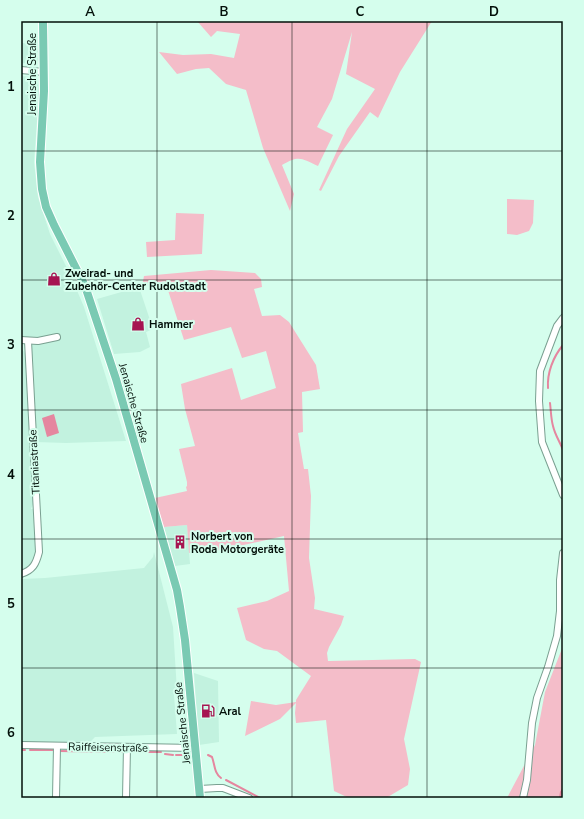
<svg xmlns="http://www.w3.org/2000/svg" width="584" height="819" font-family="'Nunito Sans',sans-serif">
  <rect width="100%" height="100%" fill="#d5feed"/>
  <!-- built -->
  <g fill="#c2f2df">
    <polygon points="21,43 39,44 39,60 38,63 32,64 21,63"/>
    <polygon points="21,76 32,77 38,83 39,94 34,162 38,197 50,234 70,274 84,307 126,441 66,443 36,442 30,337 21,337"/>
    <polygon points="139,287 153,329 146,332 150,347 140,352 114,354 97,299"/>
    <polygon points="21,347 26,355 34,502 31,509 35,509 37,554 32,565 21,572"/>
    <polygon points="187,525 190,564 175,566 164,527"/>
    <polygon points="154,552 173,627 177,691 174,695 177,734 95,737 89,743 21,742 21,579 45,578 144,568 153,557"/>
    <polygon points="194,673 218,681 219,742 199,745"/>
  </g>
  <!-- green -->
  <g fill="#f4bdc9">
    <path d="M197 21H432L400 72 378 118 370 112 339 156 321 191 319 190 347 129 375 89 346 74 352 32 332 99 317 127 333 135 318 166C301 158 299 155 282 165L294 194 290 211 263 148 246 90 226 84 209 68 196 69 177 74 159 52 183 55 211 54 234 58 240 34 217 31 211 37Z"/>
    <polygon points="507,199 534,200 533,223 529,231 517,235 507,234"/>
    <polygon points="176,213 204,214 202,254 147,257 146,242 175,240"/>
    <polygon points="211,270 255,273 261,279 262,287 254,289 262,316 280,315 289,322 316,365 320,389 302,392 303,432 298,433 304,469 308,469 311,496 309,558 315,598 314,609 344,616 341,625 329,647 327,653 328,661 330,661 415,659 421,662 404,739 410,769 408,785 386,798 349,798 334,791 326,720 296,723 295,713 296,703 280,719 245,736 251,701 276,705 296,702 296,700 311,676 277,651 264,649 246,640 237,608 267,601 289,591 284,536 221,550 189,553 187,525 164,527 155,498 187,491 186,487 187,486 187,482 179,449 195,446 185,409 181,384 232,368 241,400 276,388 266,351 242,358 231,327 184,340 165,281 142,286 144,276"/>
    <polygon points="563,646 563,798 507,798 535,745 545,692"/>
  </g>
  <!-- water -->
  <polygon fill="#e5869f" points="54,414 59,433 47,437 42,418"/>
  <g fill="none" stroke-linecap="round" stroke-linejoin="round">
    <!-- stream -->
    <g stroke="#e5869f" stroke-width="2">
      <path d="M548 388C547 373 553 357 563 345"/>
      <path d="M550 403C551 411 551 419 553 426 555 435 560 442 563 450"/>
      <polyline points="21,750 25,750"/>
      <polyline points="30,750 54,750"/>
      <polyline points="59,751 125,752"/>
      <polyline points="129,752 161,752"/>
      <polyline points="165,754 173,755"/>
      <polyline points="176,755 182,755"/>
      <path d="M208 755 212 757C215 765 214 773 221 778"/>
      <polyline points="226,780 260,798"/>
      <polyline points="560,798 561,792 563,789"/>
    </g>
    <!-- minor casing -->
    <g stroke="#7aa091" stroke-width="8">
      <g id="minor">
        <polyline points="21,70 44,72"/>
        <polyline points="563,318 557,326 540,371 539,401 542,442 563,495"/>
        <polyline points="21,340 38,341 57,337"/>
        <path d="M21 574C33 570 36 564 39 552L28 341"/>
        <polyline points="21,745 196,748"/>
        <polyline points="200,789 217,788 223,788 249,798"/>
        <polyline points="56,798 57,746"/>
        <polyline points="126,798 127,747"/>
        <polyline points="523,798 527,780 532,723 537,698 548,667 557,636 560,611 560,580 563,553"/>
      </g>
    </g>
    <!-- major casing -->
    <g stroke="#fff" stroke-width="10">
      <polyline id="major" points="43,21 44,91 40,162 42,189 46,207 54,225 85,286 116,379 177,590 180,607 185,640 200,798"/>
    </g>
    <!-- minor -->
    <use href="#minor" stroke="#fff" stroke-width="6"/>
    <!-- major -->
    <use href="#major" stroke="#7acab3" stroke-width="8"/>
  </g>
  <!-- grid -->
  <path fill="none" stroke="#03100a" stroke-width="1" stroke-opacity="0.55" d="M157 21V798M292 21V798M427 21V798M21 151H563M21 280H563M21 410H563M21 539H563M21 668H563"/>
  <!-- icons -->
  <defs>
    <g id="shop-bare" transform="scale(1.08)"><path d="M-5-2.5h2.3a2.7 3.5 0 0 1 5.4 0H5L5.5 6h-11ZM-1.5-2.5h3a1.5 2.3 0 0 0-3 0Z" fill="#a61451" stroke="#d5feed" stroke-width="2.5" paint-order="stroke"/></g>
    <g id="building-bare" transform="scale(1.08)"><path d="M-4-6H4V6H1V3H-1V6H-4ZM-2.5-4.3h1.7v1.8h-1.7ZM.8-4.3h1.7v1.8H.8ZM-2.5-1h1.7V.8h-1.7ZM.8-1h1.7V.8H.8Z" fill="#a61451" stroke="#d5feed" stroke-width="2.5" paint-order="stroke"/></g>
    <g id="fuel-bare" transform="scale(1.08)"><path d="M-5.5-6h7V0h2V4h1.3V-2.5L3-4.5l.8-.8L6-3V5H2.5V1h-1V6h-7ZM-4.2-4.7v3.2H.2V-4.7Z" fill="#a61451" stroke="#d5feed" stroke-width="2.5" paint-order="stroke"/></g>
  </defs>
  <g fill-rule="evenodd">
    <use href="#shop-bare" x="54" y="279"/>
    <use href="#shop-bare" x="138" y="324"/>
    <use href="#building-bare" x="180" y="542"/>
    <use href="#fuel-bare" x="208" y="711"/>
  </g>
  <g text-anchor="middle" stroke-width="4" stroke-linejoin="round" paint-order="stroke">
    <!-- street labels -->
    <g font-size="11" fill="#03100a" stroke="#d5feed">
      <text transform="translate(32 74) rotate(-90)" y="4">Jenaische Straße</text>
      <text transform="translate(134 403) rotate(74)" y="4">Jenaische Straße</text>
      <text transform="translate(34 462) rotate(-93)" y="4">Titaniastraße</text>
      <text transform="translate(182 723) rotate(-96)" y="4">Jenaische Straße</text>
      <text transform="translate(108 747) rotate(1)" y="4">Raiffeisenstraße</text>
    </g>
    <!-- poi labels -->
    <g font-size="11" font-weight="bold" fill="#03100a" stroke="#d5feed" text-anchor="start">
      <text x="65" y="277">Zweirad- und<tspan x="65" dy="13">Zubehör-Center Rudolstadt</tspan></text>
      <text x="149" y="328">Hammer</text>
      <text x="191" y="540">Norbert von<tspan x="191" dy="13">Roda Motorgeräte</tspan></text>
      <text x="219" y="715">Aral</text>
    </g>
  </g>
  <!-- border -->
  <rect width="584" height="819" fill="none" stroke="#d5feed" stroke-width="44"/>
  <rect x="22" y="22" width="540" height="775" fill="none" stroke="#03100a" stroke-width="1.5"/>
  <g font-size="13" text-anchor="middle" font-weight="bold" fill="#03100a">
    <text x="90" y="16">A</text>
    <text x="224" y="16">B</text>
    <text x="360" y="16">C</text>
    <text x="494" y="16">D</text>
    <text x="11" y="91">1</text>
    <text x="11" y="220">2</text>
    <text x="11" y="349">3</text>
    <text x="11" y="479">4</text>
    <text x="11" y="608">5</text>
    <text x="11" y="737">6</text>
  </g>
</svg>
